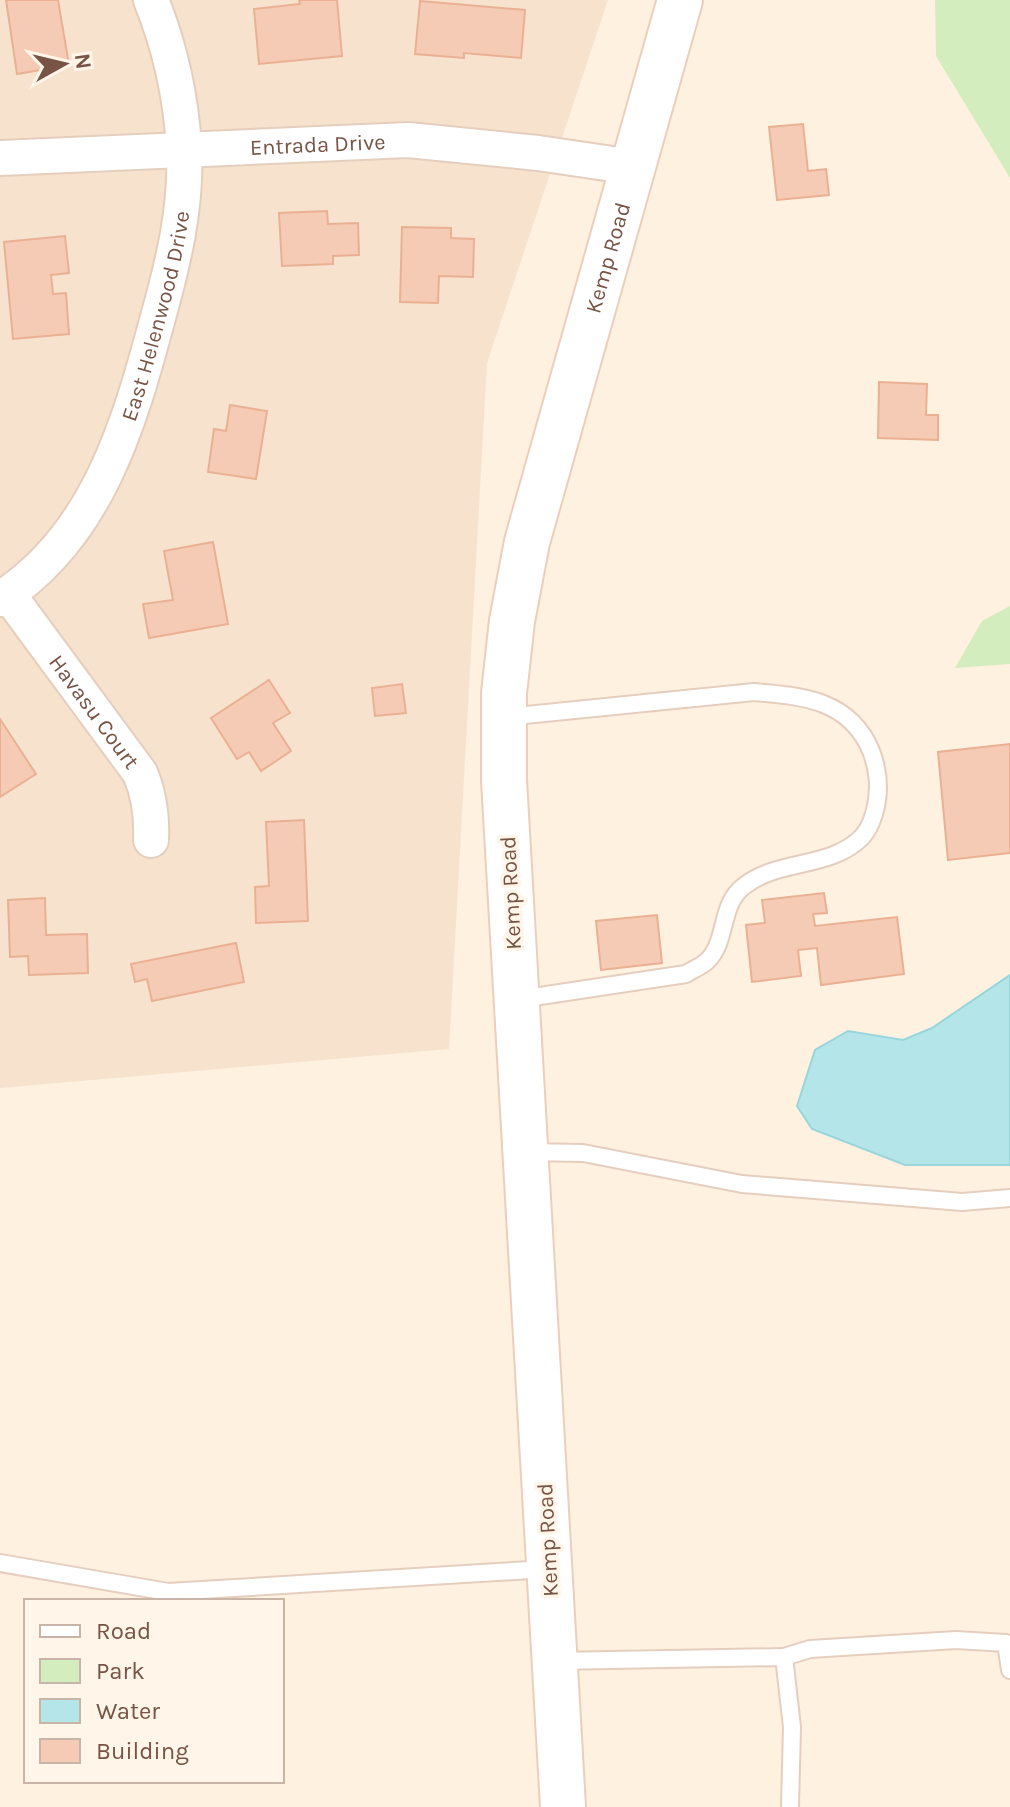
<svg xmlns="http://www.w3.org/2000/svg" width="1010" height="1807" font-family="Karla,sans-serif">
  <rect width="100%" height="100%" fill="#fef1e0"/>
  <!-- residential -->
  <polygon fill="#f7e2ce" points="0,0 608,0 487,363 449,1049 0,1088"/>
  <!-- green -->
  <g fill="#d4edbe">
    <polygon points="935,0 1010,0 1010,178 936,56"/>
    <polygon points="1010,606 1010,664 955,668 982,621"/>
  </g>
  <!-- water -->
  <polygon fill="#b3e5e9" stroke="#98d6dc" stroke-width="2" points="1010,975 1010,1165 905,1165 812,1129 797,1106 815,1050 848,1031 903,1040 932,1028"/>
  <!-- building -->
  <g fill="#f6cbb5" stroke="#eab094" stroke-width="2">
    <polygon points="6,0 58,0 69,65 17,74"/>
    <polygon points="299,0 337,0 342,56 259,64 254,9 300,4"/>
    <polygon points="420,1 525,10 521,58 464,53 464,58 415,54"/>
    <polygon points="803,124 808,171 826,169 829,195 777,200 769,127"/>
    <polygon points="327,211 328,224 358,223 359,255 333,256 333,264 282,266 279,213"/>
    <polygon points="402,227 451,228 451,238 474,239 473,277 439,276 438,303 400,302"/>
    <polygon points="65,236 69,273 51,275 53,294 66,293 69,334 13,339 4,242"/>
    <polygon points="879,382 927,384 926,415 938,415 938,440 878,438"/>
    <polygon points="230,405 267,411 256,479 208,472 214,429 226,431"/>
    <polygon points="213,542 228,624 149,638 143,604 173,600 164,551"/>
    <polygon points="269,680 290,713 273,723 291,751 261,771 249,752 237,759 211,718"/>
    <polygon points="402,684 406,713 375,716 372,688"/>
    <polygon points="0,719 36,774 0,797"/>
    <polygon points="1010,744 1010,853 948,860 938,752"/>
    <polygon points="304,820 308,921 256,923 255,887 269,886 266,822"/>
    <polygon points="824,893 827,913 813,914 815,926 897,917 904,974 821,985 817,948 798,950 801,976 752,982 746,925 765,923 762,900"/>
    <polygon points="45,898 46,935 87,934 88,973 29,975 28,956 10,957 8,900"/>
    <polygon points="657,915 662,963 601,970 596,921"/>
    <polygon points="236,943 244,982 152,1001 147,979 135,982 131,964"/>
  </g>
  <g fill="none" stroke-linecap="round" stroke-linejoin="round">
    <!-- lane casing -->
    <g stroke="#e5cebe" stroke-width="20">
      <g id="lane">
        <path d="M506 717 754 692C803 696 850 700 871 751 876 764 878 773 878 787 878 803 873 826 861 838 829 869 778 859 744 886 719 905 728 941 707 961 702 966 692 970 686 974L520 999"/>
        <polyline points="527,1152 583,1153 742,1184 962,1202 1010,1198"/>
        <polyline points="0,1563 168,1592 547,1569"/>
        <polyline points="784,1657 810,1649 956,1640 1006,1643 1010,1670"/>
        <polyline points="555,1661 784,1657 792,1727 790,1807"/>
      </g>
    </g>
    <!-- street casing -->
    <g stroke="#e5cebe" stroke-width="38">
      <g id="street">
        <path id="s1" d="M0 158 408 140 538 153 633 167"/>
        <path id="s2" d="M8 594 140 773C149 794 152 816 151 840"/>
        <path id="s3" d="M0 599C97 537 129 425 157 321 173 264 187 207 184 148 181 97 170 47 151 0"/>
      </g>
    </g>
    <!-- secondary casing -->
    <g stroke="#ebcebb" stroke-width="48">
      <g id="secondary">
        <path id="s4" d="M563 1807 504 780V693L512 621 527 542 680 0"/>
      </g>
    </g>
    <!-- lane -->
    <use href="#lane" stroke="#fff" stroke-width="16"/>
    <!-- street -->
    <use href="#street" stroke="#fff" stroke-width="34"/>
    <!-- secondary -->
    <use href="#secondary" stroke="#fff" stroke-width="44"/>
  </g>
  <g text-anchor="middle" stroke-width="7" stroke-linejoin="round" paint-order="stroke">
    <!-- street labels -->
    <g font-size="22" fill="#775445" stroke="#fff5e8">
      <text dy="8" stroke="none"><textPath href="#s1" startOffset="318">Entrada Drive</textPath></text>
      <text dy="8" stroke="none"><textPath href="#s4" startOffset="1564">Kemp Road</textPath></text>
      <text dy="8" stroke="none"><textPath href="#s3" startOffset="332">East Helenwood Drive</textPath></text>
      <text dy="8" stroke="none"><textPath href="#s2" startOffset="146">Havasu Court</textPath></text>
      <text transform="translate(510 893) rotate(-93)" y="8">Kemp Road</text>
      <text transform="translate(547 1540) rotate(-93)" y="8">Kemp Road</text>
    </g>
  </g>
  <!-- legend -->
  <rect x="24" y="1599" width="260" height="184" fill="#fff5e8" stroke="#c9b5a7" stroke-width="2"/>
  <rect x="40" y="1625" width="40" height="12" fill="#ffffff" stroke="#c9b5a7" stroke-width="2"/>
  <text x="96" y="1639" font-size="24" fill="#775445">Road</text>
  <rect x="40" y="1659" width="40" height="24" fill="#d4edbe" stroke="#c9b5a7" stroke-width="2"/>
  <text x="96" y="1679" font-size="24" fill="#775445">Park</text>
  <rect x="40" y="1699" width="40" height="24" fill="#b3e5e9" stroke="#c9b5a7" stroke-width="2"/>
  <text x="96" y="1719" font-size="24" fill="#775445">Water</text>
  <rect x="40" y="1739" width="40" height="24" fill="#f6cbb5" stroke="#c9b5a7" stroke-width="2"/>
  <text x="96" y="1759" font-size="24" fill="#775445">Building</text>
  <!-- north arrow -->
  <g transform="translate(64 64) rotate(82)" stroke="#fff5e8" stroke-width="6" paint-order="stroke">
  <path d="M0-6L14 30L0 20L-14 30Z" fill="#775445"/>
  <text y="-12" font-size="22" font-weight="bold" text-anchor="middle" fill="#775445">N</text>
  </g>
</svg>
